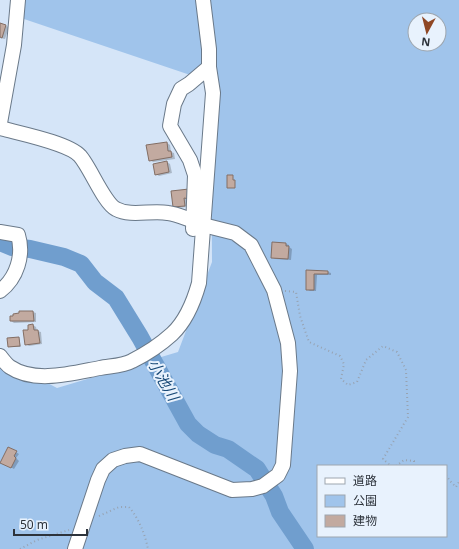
<svg xmlns="http://www.w3.org/2000/svg" width="459" height="549" font-family="'Noto Sans','Noto Sans JP',sans-serif">
  <rect width="100%" height="100%" fill="#d5e5f8"/>
  <!-- green -->
  <path fill="#a0c4eb" fill-rule="evenodd" d="M24 0H459V549H0V358L57 388 178 352 212 262 211 82 24 19ZM415 20H439V44H415ZM318 466H446V536H318Z"/>
  <!-- shadow -->
  <g fill="#0003">
    <polygon points="0,24 9,27 5,39 0,38"/>
    <polygon points="167,143 170,145 171,152 174,153 175,159 153,162 150,160"/>
    <polygon points="167,162 170,164 172,173 159,176 156,174"/>
    <polygon points="173,192 192,200 186,198 187,207 177,208 174,206"/>
    <polygon points="273,243 286,244 289,245 289,247 292,249 291,260 275,259 272,257"/>
    <polygon points="307,271 328,272 331,273 331,275 317,275 316,291 310,291 307,289"/>
    <polygon points="20,312 33,312 36,313 36,322 14,323 11,321 20,314"/>
    <polygon points="33,325 36,327 37,331 41,332 42,344 29,346 26,344 29,331 29,326"/>
    <polygon points="19,338 21,347 9,347"/>
    <polygon points="9,448 19,454 16,458 19,461 14,469 1,462"/>
  </g>
  <g fill="none" stroke-linecap="round" stroke-linejoin="round">
    <!-- river -->
    <polyline stroke="#709ece" stroke-width="18" points="0,242 12,247 30,249 64,257 81,264 95,282 116,298 140,337 188,424 198,434 215,445 228,449 257,469 274,496 280,512 305,549"/>
  </g>
  <!-- building -->
  <g fill="#c2aaa0" stroke="#836e64">
    <polygon points="0,23 6,25 2,38 0,37"/>
    <polygon points="167,142 168,151 171,151 172,157 149,161 146,145"/>
    <polygon points="167,161 169,172 155,175 153,164"/>
    <polygon points="227,175 233,175 233,180 235,180 235,188 227,188"/>
    <polygon points="189,189 190,199 184,198 185,206 173,207 171,191"/>
    <polygon points="272,242 286,243 286,246 289,246 288,259 271,258"/>
    <polygon points="306,270 328,271 328,274 314,274 314,290 306,290"/>
    <polygon points="19,311 33,311 34,321 10,321 10,316 13,316 13,314 19,313"/>
    <polygon points="33,324 34,330 38,330 40,343 25,345 23,330 28,330 28,325"/>
    <polygon points="19,337 20,346 8,347 7,338"/>
    <polygon points="8,447 17,451 14,456 16,458 11,468 0,463"/>
  </g>
  <g fill="none" stroke-linecap="round" stroke-linejoin="round">
    <!-- minor casing -->
    <g stroke="#6a7989" stroke-width="16">
      <g id="minor">
        <polyline points="0,123 14,45 18,0"/>
        <path d="M0 128C18 133 69 143 80 156 90 167 104 203 116 209 131 217 151 210 168 213 176 214 185 218 194 221"/>
        <polyline points="193,229 195,175 190,160 170,126 174,104 181,89 189,84 209,67"/>
        <path d="M0 232 18 235C24 255 17 278 0 291"/>
        <path d="M0 356C3 360 7 365 10 367 35 384 73 373 100 368 110 366 123 366 132 361 146 354 161 344 172 334 187 320 194 301 199 283L213 93 209 67V49L203 0"/>
        <polyline points="75,549 98,480 103,469 113,460 125,456 140,454 232,490 252,489 263,486 278,475 283,465 290,371 288,343 274,290 251,245 235,233 203,225"/>
      </g>
    </g>
    <!-- path -->
    <g stroke="#97a3b2" stroke-width="2" stroke-dasharray="1 3" stroke-linecap="butt">
      <polyline points="285,291 296,292 300,316 309,342 340,356 344,364 341,379 348,385 357,382 366,360 383,346 397,352 406,370 408,417 383,459 391,466"/>
      <polyline points="396,466 404,460 414,461 414,466"/>
      <polyline points="439,466 439,465 440,466"/>
      <polyline points="446,475 450,481 456,487 459,482"/>
      <path d="M99 516 119 507H129C139 519 145 534 148 549"/>
      <polyline points="20,549 37,540 69,530"/>
    </g>
    <!-- minor -->
    <use href="#minor" stroke="#fff" stroke-width="14"/>
  </g>
  <g text-anchor="middle" stroke-width="4" stroke-linejoin="round" paint-order="stroke">
    <!-- water labels -->
    <g font-size="15" font-style="italic" fill="#184977" stroke="#e8f2fd">
      <text transform="translate(163 380) rotate(60)" y="5">小池川</text>
    </g>
  </g>
  <!-- legend -->
  <rect x="317" y="465" width="130" height="72" fill="#e8f2fd" stroke="#9da6af"/>
  <rect x="325" y="478" width="20" height="6" fill="#ffffff" stroke="#9da6af"/>
  <text x="353" y="485" font-size="12" fill="#2d333b">道路</text>
  <rect x="325" y="495" width="20" height="12" fill="#a0c4eb" stroke="#9da6af"/>
  <text x="353" y="505" font-size="12" fill="#2d333b">公園</text>
  <rect x="325" y="515" width="20" height="12" fill="#c2aaa0" stroke="#9da6af"/>
  <text x="353" y="525" font-size="12" fill="#2d333b">建物</text>
  <!-- north arrow -->
  <g transform="translate(427 32) rotate(187)"><circle r="19" fill="#e8f2fd" stroke="#9da6af"/>
  <path d="M0-3L7 15L0 10L-7 15Z" fill="#8f4825"/>
  <text y="-6" font-size="11" font-weight="bold" text-anchor="middle" fill="#2d333b">N</text>
  </g>
  <!-- scale -->
  <path d="M14 529v6h73v-6" fill="none" stroke="#2d333b" stroke-width="2"/>
  <text x="20" y="529" font-size="12" fill="#2d333b" stroke="#e8f2fd" stroke-width="3" paint-order="stroke">50 m</text>
</svg>
